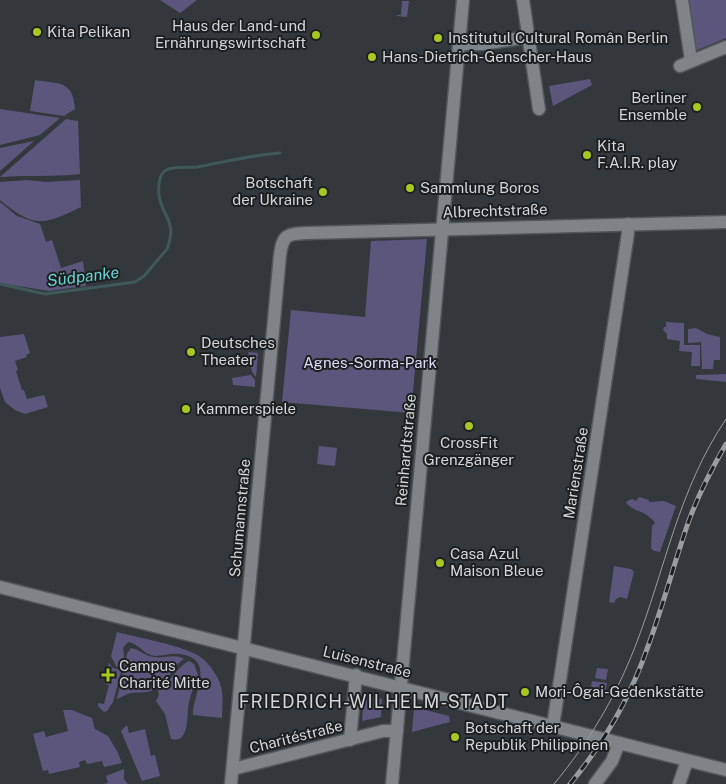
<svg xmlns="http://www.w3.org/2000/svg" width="726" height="784" font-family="'Public Sans',sans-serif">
  <rect width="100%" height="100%" fill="#33383c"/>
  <!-- green -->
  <g fill="#5c567d">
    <polygon points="160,0 197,0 180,13"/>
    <polygon points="687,0 726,0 726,38 695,51"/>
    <polygon points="402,1 409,1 407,17 397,16 397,15 401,15"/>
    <polygon points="590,79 592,85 553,106 549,86"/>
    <path d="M35 80C59 84 73 80 75 109L64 116 30 111Z"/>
    <polygon points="0,109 60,118 40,135 0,145"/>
    <path d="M66 119 78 121 80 174C53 177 27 175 0 177Z"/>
    <polygon points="34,141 0,171 0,148"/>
    <path d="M27 180 46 182 80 180 81 207C42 226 34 228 0 200V182Z"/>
    <polygon points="0,202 17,216 40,224 46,242 52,240 61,268 83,261 86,286 49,291 0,283"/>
    <polygon points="427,239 411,413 282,402 291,310 365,317 371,241"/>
    <polygon points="666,322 684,323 684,345 700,345 700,366 691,366 692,352 679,351 680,341 667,339 667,334 663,330 664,327 666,327"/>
    <polygon points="696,328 707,334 720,337 720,360 714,360 713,369 702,369 701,342 688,343 688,329"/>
    <polygon points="24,334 30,353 26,355 27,357 15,361 18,370 16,371 22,390 24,390 27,399 44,395 48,407 25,414 15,410 5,402 0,388 0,337"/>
    <polygon points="248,352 258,353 256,377 252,372"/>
    <polygon points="726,374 726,382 696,379 696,375"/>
    <polygon points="251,375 255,380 255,387 233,385 232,378"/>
    <polygon points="319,446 337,448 335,466 317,464"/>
    <path d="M639 497 649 500V502L664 501 676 506 660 552 654 551 651 548 652 526 655 523C646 510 635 513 626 503L627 501 632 499 636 501Z"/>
    <polygon points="614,566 631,569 634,572 627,599 620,597 616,599 614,603 609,602"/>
    <path d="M117 632C139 638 181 645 199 656 208 662 216 673 220 683 224 694 222 707 222 718L193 715C193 693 217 658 179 654 171 653 164 656 155 656 144 655 138 643 128 642L123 648 124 655 122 668 116 666 111 656Z"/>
    <path d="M131 648C139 649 145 656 153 657 164 659 175 653 184 659 173 666 170 678 161 685 149 694 144 692 131 693 126 694 122 697 117 699L127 654Z"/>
    <path d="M189 661 194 664 198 675C195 684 191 693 189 702 186 714 191 744 171 739L165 714 156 701 159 695 158 690C171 683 175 668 189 661Z"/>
    <polygon points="109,663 113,668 120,670 121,672 113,702 107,711 104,712 98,706 98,703 104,704 109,685 104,684"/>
    <polygon points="597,668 608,669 606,680 595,678"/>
    <polygon points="592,681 607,683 605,695 590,693"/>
    <polygon points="364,694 382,699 381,717 362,721"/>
    <polygon points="414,707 449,716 450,722 412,732"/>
    <polygon points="63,710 72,710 92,718 95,729 108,736 117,751 122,763 104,767 102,761 87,764 85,760 79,762 80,767 49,774 48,770 43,771 33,734 44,731 46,737 68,731"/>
    <polygon points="127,725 129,733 145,729 151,756 155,755 160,776 142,781 121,731"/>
    <polygon points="124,769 124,779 128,784 103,784 108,783 106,776"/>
  </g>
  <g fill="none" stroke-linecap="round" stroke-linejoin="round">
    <!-- stream -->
    <path stroke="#3f595a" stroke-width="3" d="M0 284 45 294 135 282 144 276 167 249C178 220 162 218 159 195 158 187 159 174 166 170 174 166 188 168 197 167 225 162 251 155 280 153"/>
    <!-- minor casing -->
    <g stroke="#52565a" stroke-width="15">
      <g id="minor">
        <polyline points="523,0 539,109"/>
        <polyline points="682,0 691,60"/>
        <polyline points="459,44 482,44 528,37"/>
        <polyline points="680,66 726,47"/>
        <polyline points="0,587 726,770"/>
        <polyline points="553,726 628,233 628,224"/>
        <polyline points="350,740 356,675"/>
        <polyline points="233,769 383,731 397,731"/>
        <path d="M231 784 280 255C283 234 287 234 307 233L726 222"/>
        <polyline points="392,784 463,0"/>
        <polyline points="595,784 612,761 619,743"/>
        <polyline points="679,784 687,761"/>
      </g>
    </g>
    <!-- minor -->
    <use href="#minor" stroke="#7e8488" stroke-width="12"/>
    <!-- tram -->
    <path stroke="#999da0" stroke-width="1" d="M554 784C589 742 615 698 635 647 665 570 678 490 726 419"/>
    <!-- rail casing -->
    <g stroke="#999da0" stroke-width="5">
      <path id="rail" d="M570 784C603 744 630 698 647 649 662 609 673 567 687 526 697 497 711 470 726 444"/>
    </g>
    <!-- rail -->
    <use href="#rail" stroke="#1d1f21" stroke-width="3" stroke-dasharray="9" stroke-linecap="butt"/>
  </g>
  <!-- markers -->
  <g fill="#a6c821" stroke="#1d1f21" stroke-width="2">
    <circle cx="37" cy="32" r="5"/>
    <circle cx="316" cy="35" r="5"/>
    <circle cx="438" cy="38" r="5"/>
    <circle cx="372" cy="57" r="5"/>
    <circle cx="697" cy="107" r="5"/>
    <circle cx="587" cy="155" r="5"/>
    <circle cx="410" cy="188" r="5"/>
    <circle cx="323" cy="192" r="5"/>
    <circle cx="191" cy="352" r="5"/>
    <circle cx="186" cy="409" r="5"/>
    <circle cx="469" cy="426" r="5"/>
    <circle cx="440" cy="563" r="5"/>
    <path d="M105.5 667.5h5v5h5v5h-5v5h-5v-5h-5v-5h5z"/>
    <circle cx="525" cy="692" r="5"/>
    <circle cx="455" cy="737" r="5"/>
  </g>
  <g text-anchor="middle" stroke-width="4" stroke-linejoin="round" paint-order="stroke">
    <!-- poi labels -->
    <g font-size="15" fill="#d3d6d9" stroke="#1d1f21" text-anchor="start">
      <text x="306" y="31" text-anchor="end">Haus der Land- und<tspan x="306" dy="17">Ernährungswirtschaft</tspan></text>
      <text x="47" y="37">Kita Pelikan</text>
      <text x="448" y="43">Institutul Cultural Român Berlin</text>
      <text x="382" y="62">Hans-Dietrich-Genscher-Haus</text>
      <text x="687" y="103" text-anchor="end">Berliner<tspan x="687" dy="17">Ensemble</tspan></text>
      <text x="597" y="151">Kita<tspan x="597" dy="17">F.A.I.R. play</tspan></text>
      <text x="313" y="188" text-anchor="end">Botschaft<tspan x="313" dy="17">der Ukraine</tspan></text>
      <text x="420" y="193">Sammlung Boros</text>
      <text x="201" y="348">Deutsches<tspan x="201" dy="17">Theater</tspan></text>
      <text x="196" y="414">Kammerspiele</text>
      <text x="469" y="448" text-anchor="middle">CrossFit<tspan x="469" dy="17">Grenzgänger</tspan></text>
      <text x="450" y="559">Casa Azul<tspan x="450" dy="17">Maison Bleue</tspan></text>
      <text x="119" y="671">Campus<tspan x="119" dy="17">Charité Mitte</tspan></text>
      <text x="535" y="697">Mori-Ôgai-Gedenkstätte</text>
      <text x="465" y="733">Botschaft der<tspan x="465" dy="17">Republik Philippinen</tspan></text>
    </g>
    <!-- street labels -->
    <g font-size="15" fill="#d3d6d9" stroke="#1d1f21">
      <text transform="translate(495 211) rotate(-2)" y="5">Albrechtstraße</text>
      <text transform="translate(406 450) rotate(-85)" y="5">Reinhardtstraße</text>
      <text transform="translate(576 473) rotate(-81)" y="5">Marienstraße</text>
      <text transform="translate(240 518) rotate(-85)" y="5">Schumannstraße</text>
      <text transform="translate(367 662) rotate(14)" y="5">Luisenstraße</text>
      <text transform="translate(296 737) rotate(-14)" y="5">Charitéstraße</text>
    </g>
    <!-- park labels -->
    <g font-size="15" fill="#dedbf8" stroke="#1d1f21">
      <text x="370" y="368">Agnes-Sorma-Park</text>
    </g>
    <!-- water labels -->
    <g font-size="16" font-style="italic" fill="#68d3d2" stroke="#1d1f21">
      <text transform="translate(83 276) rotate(-7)" y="6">Südpanke</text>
    </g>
    <!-- quarter labels -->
    <g font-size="18" letter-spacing="1" fill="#d3d6d9" stroke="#1d1f21">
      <text x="374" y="708">FRIEDRICH-WILHELM-STADT</text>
    </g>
  </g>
</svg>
